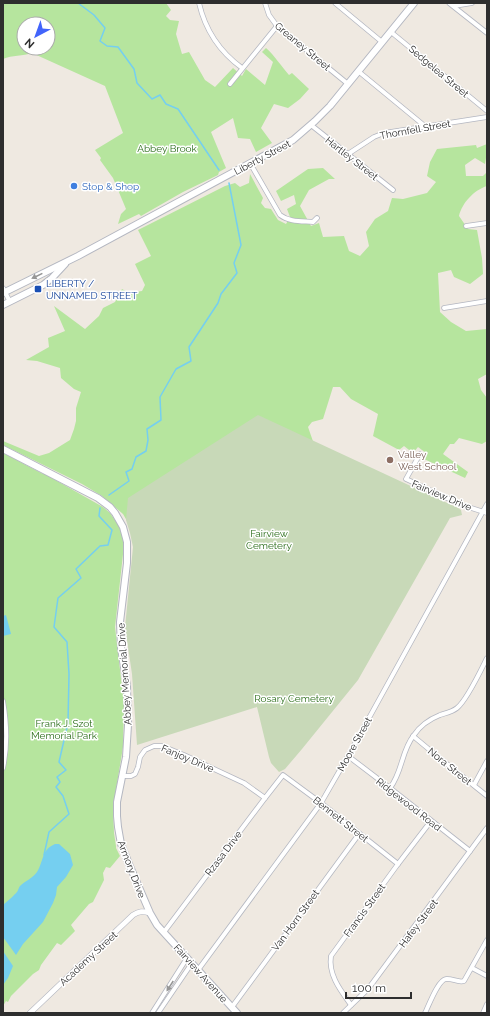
<svg xmlns="http://www.w3.org/2000/svg" width="490" height="1016" font-family="Raleway,sans-serif">
  <rect width="100%" height="100%" fill="#efe9e1"/>
  <!-- green -->
  <g fill="#b6e59e" fill-rule="evenodd">
    <path d="M3 3H166L171 10 166 16 170 20 179 21 176 34 182 54 189 52 205 80 215 87 233 68 242 76 246 69 265 85 273 62 262 52 266 48C275 56 281 66 289 75L292 73 309 89 300 99 288 108 274 104 261 128 272 143 256 152 250 139 238 138 233 118 211 132 226 168 219 172 218 175 183 192 141 216 139 214 118 224 121 214 126 209 113 178 100 160 101 158 95 150 123 133 105 86 32 53C23 56 12 55 3 59ZM24 24H48V48H24Z"/>
    <path d="M487 144V157L486 158 485 164 475 158 465 165 466 176H483L487 172V186C474 190 462 203 459 216L468 229 477 230 482 258 483 274 470 284 454 277 451 270 438 273 440 312 451 322 466 331 487 329V374L478 379 481 390 487 398V441L482 444 459 438 454 444H450L443 454 468 472 465 478 424 459 426 453 418 447 413 453 404 446 399 450 373 436 378 414 351 399 340 387H333L323 419 312 422 308 427 315 447 134 546 130 526 123 514 102 496 82 484 3 445V441L39 456 49 453 70 440 74 429 76 421V408L81 392 74 389 61 378 60 368 37 361 26 360 49 347 48 338 65 331 54 306 85 329 99 316 103 308 115 302 122 289 129 293 142 291 145 285 135 264 151 256 138 230 225 186 235 183 240 187 249 183 250 174 263 198 261 203 265 208 271 209 278 220 286 224 290 217 287 209 296 204 294 195 281 201 276 191 308 169 323 168 335 179H329L309 190 300 206 311 226 319 223 323 237 344 236 349 251 360 256 369 246 366 232 375 219 388 211 392 198 403 199 427 193 436 182 427 176 430 162 437 149 476 145 477 148Z"/>
    <polygon points="3,453 43,474 43,473 103,507 110,513 117,523 121,530 124,545 115,627 124,704 123,747 113,808 114,833 116,846 116,848 120,856 110,868 106,867 103,873 104,880 93,902 89,904 71,925 75,931 61,945 57,943 41,965 39,970 33,974 11,996 8,1002 6,1001 3,1006"/>
  </g>
  <!-- cemetery -->
  <polygon fill="#c8d9b8" points="258,415 458,508 461,510 462,515 450,518 358,680 302,749 285,769 279,772 271,763 269,757 257,707 137,745 132,674 125,627 133,547 130,533 126,520 128,498"/>
  <!-- water -->
  <g fill="#75cff0">
    <polygon points="6,615 11,634 3,636 3,616"/>
    <path d="M55 844H59L70 854 73 865 66 877 57 887 56 895 53 903 43 922 23 944 16 955 3 937V905C7 901 12 898 15 894 18 892 18 889 20 886 25 881 33 878 37 872 44 861 41 850 55 844Z"/>
    <polygon points="3,951 13,966 8,978 3,985"/>
  </g>
  <g fill="none" stroke-linecap="round" stroke-linejoin="round">
    <!-- stream -->
    <g stroke="#75cff0" stroke-width="1.5">
      <polyline points="78,3 94,15 105,28 100,41 107,46 118,47 134,69 137,83 152,99 160,95 166,104 178,109 219,170"/>
      <polyline points="109,495 129,481 126,472 132,469 136,457 146,451 148,440 147,429 161,420 160,397 176,369 191,361 189,347 218,303 221,294 237,273 234,263 241,245 229,183"/>
      <polyline points="44,855 49,832 69,814 63,796 56,787 60,782 57,777 66,770 59,762 68,723 69,674 67,642 54,627 58,598 81,578 76,569 100,546 108,545 112,530 99,516 100,508"/>
    </g>
    <!-- minor casing -->
    <g stroke="#b4b7c1" stroke-width="5.5">
      <g id="minor">
        <path d="M199 3C205 29 220 52 242 68"/>
        <polyline points="265,3 269,15 277,26 348,84"/>
        <polyline points="335,3 382,42"/>
        <polyline points="449,3 487,33"/>
        <polyline points="454,6 472,3"/>
        <polyline points="391,32 487,111"/>
        <polyline points="358,71 426,127"/>
        <polyline points="230,84 277,26"/>
        <polyline points="311,125 393,190"/>
        <polyline points="348,154 374,137 384,133 487,117"/>
        <path d="M250 163 280 215C289 222 302 221 313 222L317 218"/>
        <polyline points="466,226 487,223"/>
        <polyline points="3,288 10,302"/>
        <polyline points="444,308 487,301"/>
        <polyline points="420,454 406,479 462,505 487,513"/>
        <path d="M3 701C7 724 8 745 3 768"/>
        <polyline points="413,736 437,756 487,796"/>
        <polyline points="348,756 390,788 470,851"/>
        <polyline points="122,776 131,776 135,774 138,767 140,757 145,750 154,746 162,746 184,755 244,783 265,798"/>
        <polyline points="474,785 487,761"/>
        <path d="M390 788C403 771 401 751 414 735 420 726 430 719 440 715 446 713 452 712 457 708 467 700 481 670 487 658"/>
        <polyline points="164,932 265,798 283,775 321,803 398,864"/>
        <polyline points="472,968 487,976"/>
        <polyline points="198,970 321,803 348,756 487,504"/>
        <path d="M351 1005C341 991 328 975 331 956L398 864 431 821"/>
        <polyline points="232,1007 359,834"/>
        <polyline points="152,1013 187,958"/>
        <polyline points="158,1013 192,963"/>
        <polyline points="343,1013 368,989 374,981 487,828"/>
        <path d="M425 1013C429 1005 438 980 446 979 452 978 458 983 464 981L487 940"/>
        <polyline points="483,1013 487,1004"/>
      </g>
    </g>
    <!-- tertiary casing -->
    <g stroke="#b4b7c1" stroke-width="6">
      <path id="tertiary" d="M30 1013 133 915C139 911 143 911 150 913"/>
    </g>
    <!-- secondary casing -->
    <g stroke="#b4b7c1" stroke-width="8">
      <g id="secondary">
        <polyline points="3,293 78,256 293,140 315,121 330,106 414,3"/>
        <polyline points="3,305 43,285 52,278 65,264"/>
        <polyline points="3,449 98,498 110,507 115,513 123,527 127,542 127,563 120,622 121,648 127,686 128,725 126,757 117,802 117,816 118,827 121,844 129,864 150,913 157,925 237,1013"/>
      </g>
    </g>
    <!-- minor -->
    <use href="#minor" stroke="#fff" stroke-width="4"/>
    <!-- tertiary -->
    <use href="#tertiary" stroke="#fff" stroke-width="5"/>
    <!-- secondary -->
    <use href="#secondary" stroke="#fff" stroke-width="6"/>
  </g>
  <!-- one-way arrows -->
  <defs><path id="oneway-solid" d="M-6-.8H1V-3.2L6.5 0L1 3.2V.8H-6Z"/></defs>
  <g fill="#969696">
    <use href="#oneway-solid" transform="translate(37 276) rotate(154)"/>
    <use href="#oneway-solid" transform="translate(170 986) rotate(123)"/>
  </g>
  <!-- markers -->
  <circle fill="#3f7fe0" stroke="#fff" stroke-width="1.5" cx="74" cy="186" r="4"/>
  <rect fill="#1a4fb4" stroke="#fff" stroke-width="1.5" x="34" y="285" width="8" height="8" rx="2"/>
  <circle fill="#8d6e63" stroke="#fff" stroke-width="1.5" cx="390" cy="460" r="4"/>
  <g text-anchor="middle" stroke-width="3" stroke-linejoin="round" paint-order="stroke">
    <!-- street labels -->
    <g font-size="10" fill="#2e2e2e" stroke="#fff">
      <text transform="translate(303 46) rotate(40)" y="4">Greaney Street</text>
      <text transform="translate(439 71) rotate(40)" y="4">Sedgelea Street</text>
      <text transform="translate(415 129) rotate(-10)" y="4">Thornfell Street</text>
      <text transform="translate(262 157) rotate(-28)" y="4">Liberty Street</text>
      <text transform="translate(352 158) rotate(38)" y="4">Hartley Street</text>
      <text transform="translate(442 495) rotate(23)" y="4">Fairview Drive</text>
      <text transform="translate(124 674) rotate(-94)" y="4">Abbey Memorial Drive</text>
      <text transform="translate(354 744) rotate(-61)" y="4">Moore Street</text>
      <text transform="translate(188 758) rotate(23)" y="4">Fanjoy Drive</text>
      <text transform="translate(450 766) rotate(39)" y="4">Nora Street</text>
      <text transform="translate(409 804) rotate(38)" y="4">Ridgewood Road</text>
      <text transform="translate(341 819) rotate(38)" y="4">Bennett Street</text>
      <text transform="translate(223 853) rotate(-53)" y="4">Rzasa Drive</text>
      <text transform="translate(132 869) rotate(69)" y="4">Armory Drive</text>
      <text transform="translate(364 910) rotate(-54)" y="4">Francis Street</text>
      <text transform="translate(295 920) rotate(-54)" y="4">Van Horn Street</text>
      <text transform="translate(418 923) rotate(-53)" y="4">Hafey Street</text>
      <text transform="translate(88 958) rotate(-43)" y="4">Academy Street</text>
      <text transform="translate(201 973) rotate(48)" y="4">Fairview Avenue</text>
    </g>
    <!-- park labels -->
    <g font-size="10" fill="#2c6e1b" stroke="#fff">
      <text x="167" y="152">Abbey Brook</text>
      <text x="269" y="537">Fairview<tspan x="269" dy="12">Cemetery</tspan></text>
      <text x="294" y="702">Rosary Cemetery</text>
      <text x="64" y="727">Frank J. Szot<tspan x="64" dy="12">Memorial Park</tspan></text>
    </g>
    <!-- shop labels -->
    <g font-size="10" fill="#366cbe" stroke="#fff" text-anchor="start">
      <text x="82" y="190">Stop &amp; Shop</text>
    </g>
    <!-- transit labels -->
    <g font-size="10" fill="#164399" stroke="#fff" text-anchor="start">
      <text x="46" y="287">LIBERTY /<tspan x="46" dy="12">UNNAMED STREET</tspan></text>
    </g>
    <!-- education labels -->
    <g font-size="10" fill="#785e54" stroke="#fff" text-anchor="start">
      <text x="398" y="458">Valley<tspan x="398" dy="12">West School</tspan></text>
    </g>
  </g>
  <!-- border -->
  <rect width="490" height="1016" fill="none" stroke="#2e2e2e" stroke-width="8"/>
  <!-- north arrow -->
  <g transform="translate(36 36) rotate(221)"><circle r="19" fill="#ffffff" stroke="#ababab"/>
  <path d="M0-3L7 15L0 10L-7 15Z" fill="#4264fb"/>
  <text y="-6" font-size="11" font-weight="bold" text-anchor="middle" fill="#2e2e2e">N</text>
  </g>
  <!-- scale -->
  <path d="M346 992v6h65v-6" fill="none" stroke="#2e2e2e" stroke-width="2"/>
  <text x="352" y="992" font-size="12" fill="#2e2e2e" stroke="#ffffff" stroke-width="3" paint-order="stroke">100 m</text>
</svg>
